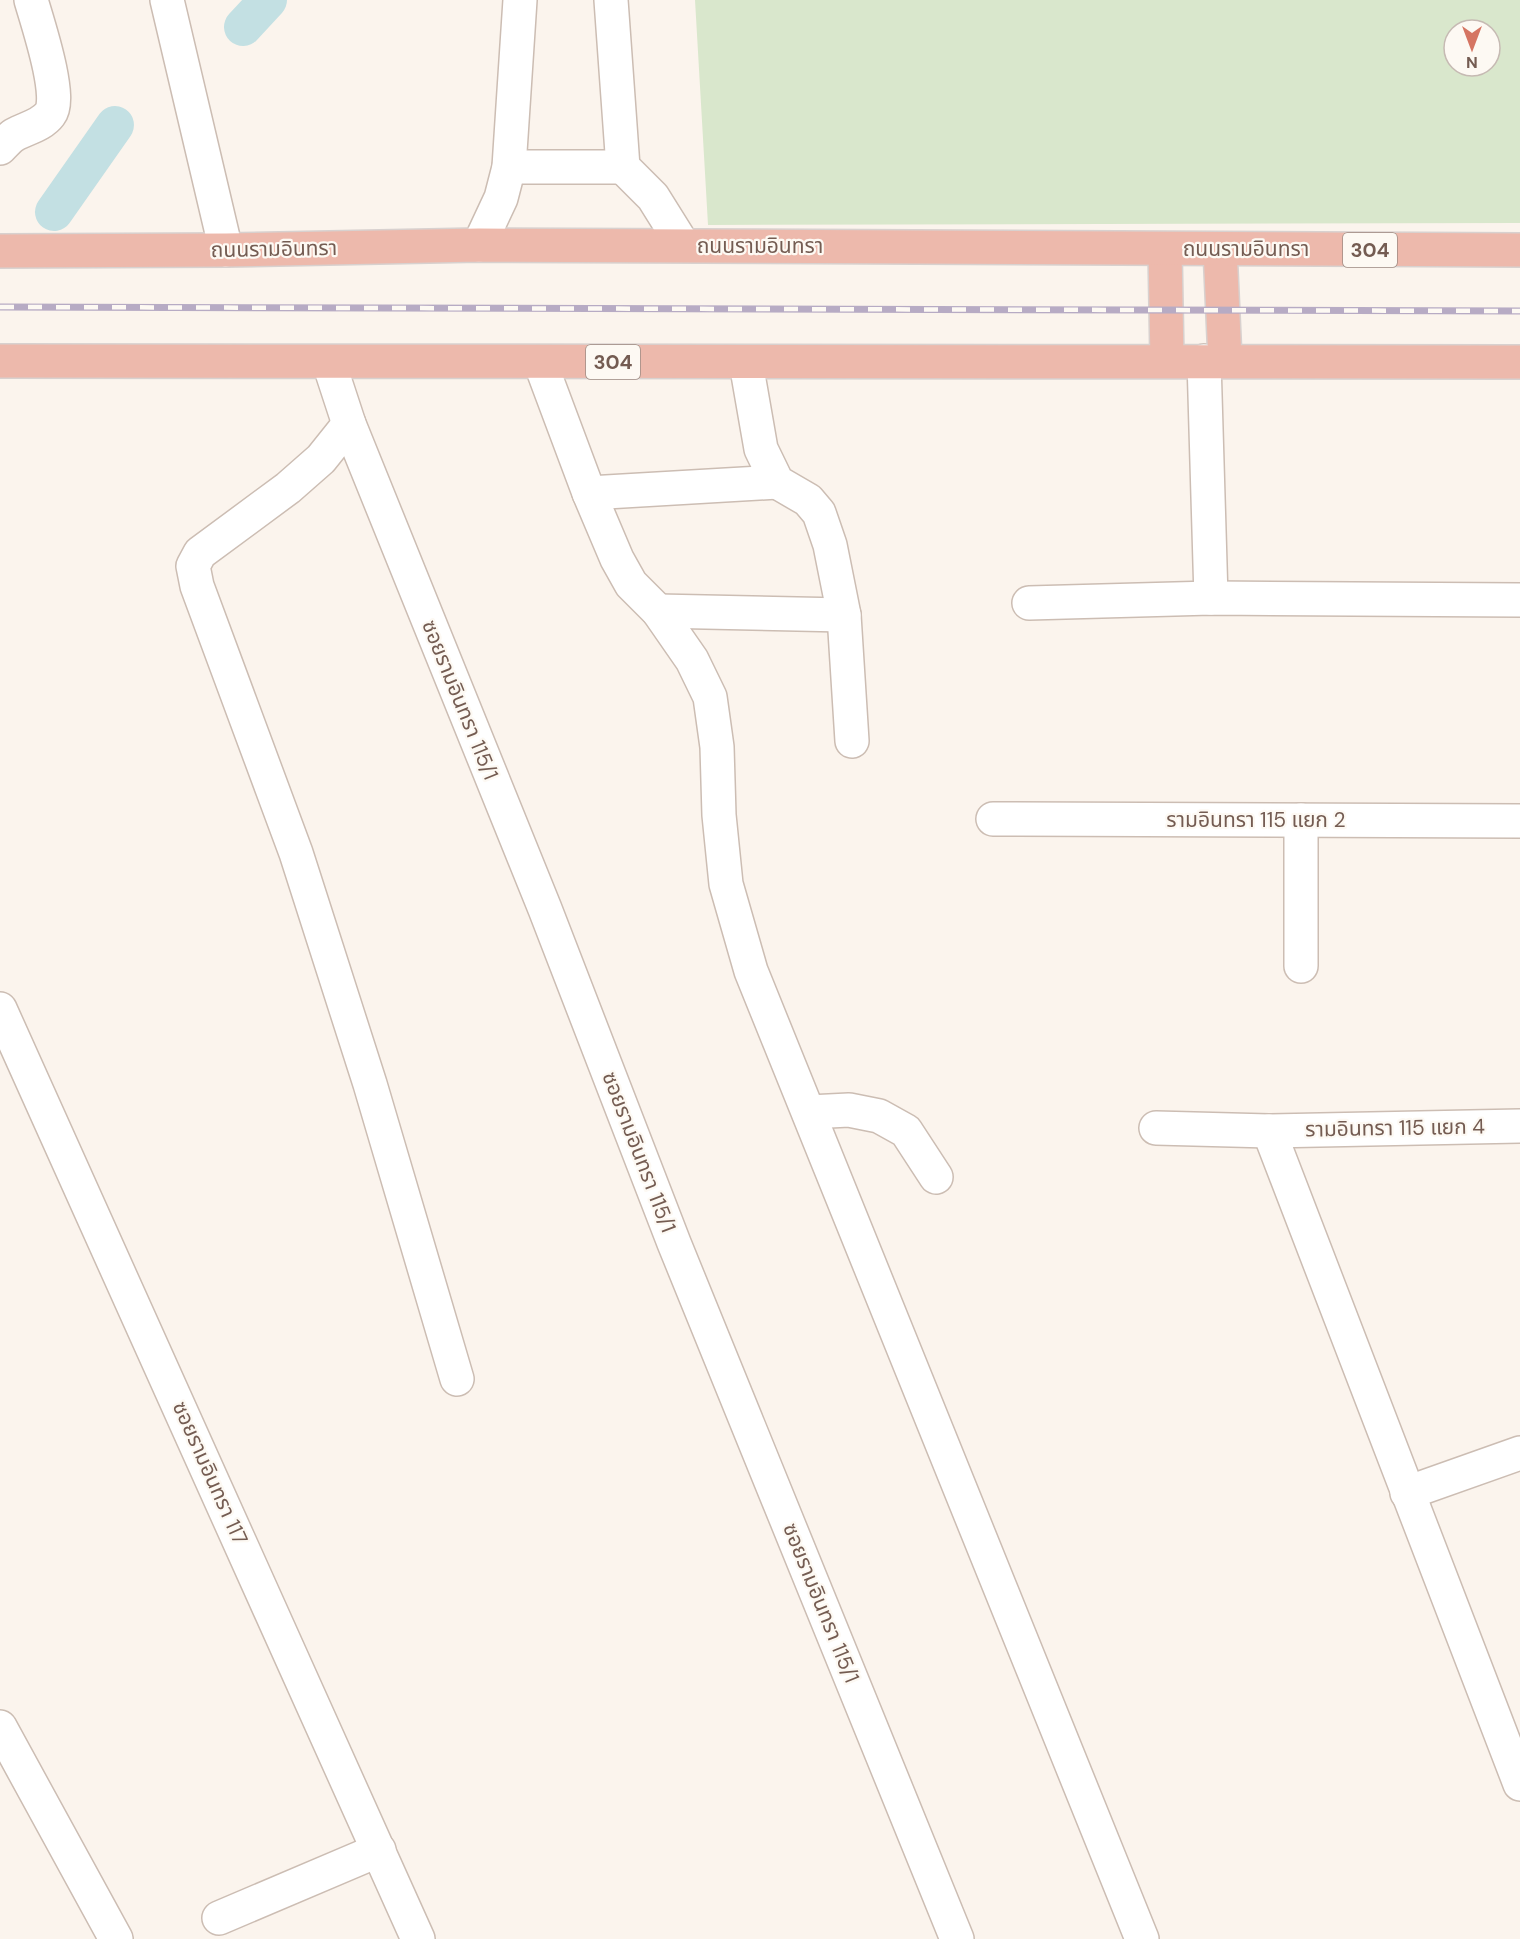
<svg xmlns="http://www.w3.org/2000/svg" width="1520" height="1939" font-family="'DM Sans','Noto Sans Thai',sans-serif">
  <rect width="100%" height="100%" fill="#fbf4ed"/>
  <!-- green -->
  <path fill="#d9e7cc" fill-rule="evenodd" d="M695 0H1520V223L708 225ZM1454 30H1490V66H1454Z"/>
  <g fill="none" stroke-linecap="round" stroke-linejoin="round">
    <!-- canal -->
    <g stroke="#c3e0e3" stroke-width="38">
      <polyline points="243,27 268,0"/>
      <polyline points="54,212 115,125"/>
    </g>
    <!-- minor casing -->
    <g stroke="#ccbdb3" stroke-width="36">
      <g id="minor">
        <polyline points="167,0 226,250"/>
        <polyline points="611,0 623,167 653,197 683,245"/>
        <path d="M0 148C4 144 9 138 14 135 26 128 41 126 50 114 63 98 37 21 31 0"/>
        <polyline points="509,167 623,167"/>
        <polyline points="479,245 501,198 509,167 520,0"/>
        <polyline points="1204,361 1211,598"/>
        <polyline points="540,362 589,493 617,559 631,584 658,611 692,660 710,697 717,747 719,815 726,884 751,971 1142,1939"/>
        <polyline points="329,363 349,424 545,909 674,1243 957,1939"/>
        <polyline points="746,363 761,449 777,482 808,500 819,513 830,545 844,615 852,741"/>
        <polyline points="349,424 321,459 288,488 200,553 193,566 197,586 296,853 370,1084 457,1379"/>
        <polyline points="589,493 777,482"/>
        <polyline points="1029,603 1211,598 1520,600"/>
        <polyline points="658,611 844,615"/>
        <polyline points="993,819 1520,821"/>
        <polyline points="1301,820 1301,966"/>
        <polyline points="0,1009 418,1939"/>
        <polyline points="809,1112 849,1110 879,1116 906,1131 936,1177"/>
        <polyline points="1156,1128 1269,1131 1520,1126"/>
        <polyline points="1269,1131 1520,1784"/>
        <polyline points="1407,1493 1520,1453"/>
        <polyline points="0,1727 116,1939"/>
        <polyline points="219,1918 379,1850"/>
      </g>
    </g>
    <!-- highway casing -->
    <g stroke="#d8d1cf" stroke-width="36">
      <g id="highway">
        <polyline points="1220,249 1225,360"/>
        <polyline points="1165,250 1167,360"/>
        <polyline points="0,251 226,250 479,245 1520,250"/>
        <polyline points="0,361 1520,362"/>
      </g>
    </g>
    <!-- minor -->
    <use href="#minor" stroke="#fff" stroke-width="33"/>
    <!-- highway -->
    <use href="#highway" stroke="#edb9ac" stroke-width="33"/>
    <!-- rail casing -->
    <g stroke="#b7abc4" stroke-width="7">
      <polyline id="rail" points="0,307 1520,311"/>
    </g>
    <!-- rail -->
    <use href="#rail" stroke="#fdf9f3" stroke-width="4.5" stroke-dasharray="14" stroke-linecap="butt"/>
  </g>
  <g text-anchor="middle" stroke-width="4.5" stroke-linejoin="round" paint-order="stroke">
    <!-- shield labels -->
    <g fill="#fdf9f3" stroke="#9d8b82" stroke-width="1.5">
      <rect x="1343" y="233" width="54" height="34" rx="4.5"/>
      <rect x="586" y="345" width="54" height="34" rx="4.5"/>
    </g>
    <g font-size="20" font-weight="bold" fill="#745c52">
      <text x="1370" y="257">304</text>
      <text x="613" y="369">304</text>
    </g>
    <!-- street labels -->
    <g font-size="21" fill="#745c52" stroke="#fdf9f3">
      <text x="760" y="253">ถนนรามอินทรา</text>
      <text transform="translate(274 249) rotate(-1)" y="7">ถนนรามอินทรา</text>
      <text x="1246" y="256">ถนนรามอินทรา</text>
      <text transform="translate(460 700) rotate(68)" y="7">ซอยรามอินทรา 115/1</text>
      <text x="1256" y="827">รามอินทรา 115 แยก 2</text>
      <text transform="translate(1395 1128) rotate(-1)" y="7">รามอินทรา 115 แยก 4</text>
      <text transform="translate(639 1152) rotate(69)" y="7">ซอยรามอินทรา 115/1</text>
      <text transform="translate(210 1473) rotate(66)" y="7">ซอยรามอินทรา 117</text>
      <text transform="translate(821 1603) rotate(68)" y="7">ซอยรามอินทรา 115/1</text>
    </g>
  </g>
  <!-- north arrow -->
  <g transform="translate(1472 48) rotate(180)"><circle r="28" fill="#fdf9f3" stroke="#c6bab3" stroke-width="1.5"/>
  <path d="M0-4.5L10 22L0 15L-10 22Z" fill="#d57562"/>
  <text y="-9" font-size="16" font-weight="bold" text-anchor="middle" fill="#745c52">N</text>
  </g>
</svg>
